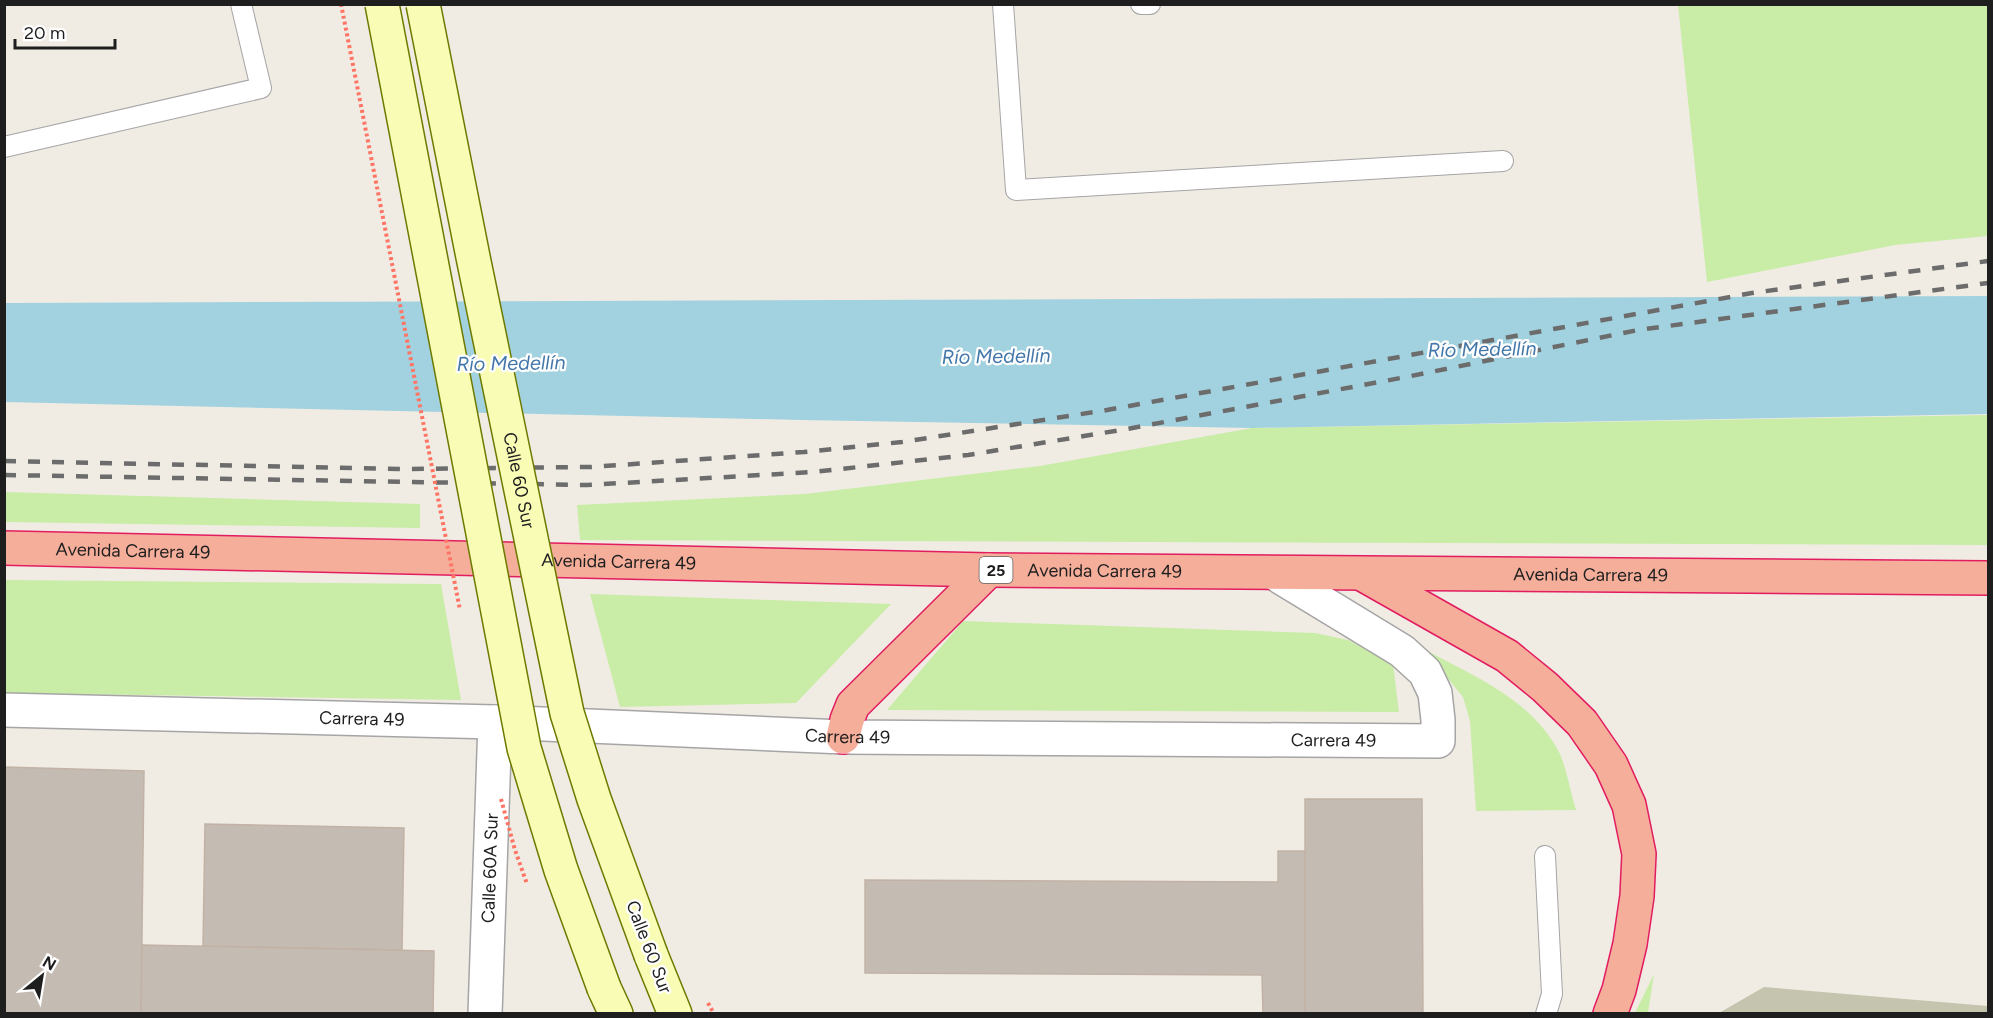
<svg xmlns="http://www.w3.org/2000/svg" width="1993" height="1018" font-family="Figtree,sans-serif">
  <rect width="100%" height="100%" fill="#f0ece4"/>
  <!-- construction -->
  <polygon fill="#c5c5af" points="1764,987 1988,1006 1988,1013 1719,1013"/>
  <!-- grass -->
  <g fill="#c9eca7">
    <polygon points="1678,5 1988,5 1988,236 1895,245 1707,282"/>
    <polygon points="1988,415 1988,545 580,540 577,505 805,494 1040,466 1252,428"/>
    <polygon points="5,492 420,504 420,528 5,522"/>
    <polygon points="5,580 441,584 461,700 5,693"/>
    <polygon points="590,594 891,604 796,703 620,707"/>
    <polygon points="963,621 1315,633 1348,640 1393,664 1399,712 887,710"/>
    <path d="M1424 649C1475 677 1530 698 1559 752 1566 766 1571 794 1576 810L1476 811 1470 721 1463 697Z"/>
    <polygon points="1654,974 1648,1013 1635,1013"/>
  </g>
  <!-- water -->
  <polygon fill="#a2d2df" points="1988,296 1988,414 1252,428 801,420 5,402 5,303"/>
  <!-- building -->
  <g fill="#c4bbb3" stroke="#c2b2a5" stroke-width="1.5">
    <polygon points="4,767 144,771 141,1014 4,1014"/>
    <polygon points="1305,799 1422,799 1423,1014 1305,1014"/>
    <polygon points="205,824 404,828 402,950 203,946"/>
    <polygon points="1278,851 1305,851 1305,1014 1263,1014 1262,975 865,973 865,880 1278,882"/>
    <polygon points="142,945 434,951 433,1014 141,1014"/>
  </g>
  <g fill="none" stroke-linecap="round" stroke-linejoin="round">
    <!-- service casing -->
    <g stroke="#a5a5a5" stroke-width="22">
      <g id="service">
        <polyline points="1003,4 1016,190 1503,161"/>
        <polyline points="1141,4 1150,4"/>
        <polyline points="4,147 261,88 241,4"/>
        <polyline points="1545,856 1552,994 1546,1014"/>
      </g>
    </g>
    <!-- minor casing -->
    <g stroke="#a5a5a5" stroke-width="36">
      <g id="minor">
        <path id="s1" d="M4 710 495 722 843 737 1438 741V720L1435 693 1425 672 1402 651 1274 573"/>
        <path id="s2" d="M485 1014 495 722"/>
      </g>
    </g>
    <!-- secondary casing -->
    <g stroke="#6d7a00" stroke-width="36">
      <g id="secondary">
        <polyline points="651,955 675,1014"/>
        <polyline points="604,988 616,1014"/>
      </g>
    </g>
    <!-- trunk casing -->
    <g stroke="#e21c61" stroke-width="36">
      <g id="trunk">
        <path id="s3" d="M4 548 989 570 1988 578"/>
        <polyline points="1364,575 1507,656 1545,687 1582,723 1611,765 1629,805 1639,854 1637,896 1630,944 1619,990 1610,1014"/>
        <polyline points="843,737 847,720 853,705 989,570"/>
      </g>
    </g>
    <!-- path -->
    <polyline stroke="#ff7565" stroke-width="4" stroke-dasharray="3 3" stroke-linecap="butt" points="708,1003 714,1014"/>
    <!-- service -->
    <use href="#service" stroke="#fff" stroke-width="20"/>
    <!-- minor -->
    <use href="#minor" stroke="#fff" stroke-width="33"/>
    <!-- secondary -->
    <use href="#secondary" stroke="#f9fcb5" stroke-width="33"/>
    <!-- trunk -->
    <use href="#trunk" stroke="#f5ae9a" stroke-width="33"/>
    <!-- rail -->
    <g stroke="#6c6c6c" stroke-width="4.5" stroke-dasharray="12 12" stroke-linecap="butt">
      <polyline points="4,461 401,469 591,467 804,452 902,442 1107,410 1752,293 1988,261"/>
      <polyline points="4,475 587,485 813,472 968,455 1127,429 1406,377 1638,330 1988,283"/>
    </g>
    <!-- secondary-bridge casing -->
    <g stroke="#6d7a00" stroke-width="36" stroke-linecap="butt">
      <g id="secondary-bridge">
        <polyline points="382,4 524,748 561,870 604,988"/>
        <path id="s4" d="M423 4 473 257 567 713 594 799 651 955"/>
      </g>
    </g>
    <!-- path-bridge -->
    <g stroke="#ff7565" stroke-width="4" stroke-dasharray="3 3" stroke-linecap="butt">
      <polyline points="341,4 460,610"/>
      <polyline points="501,799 515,850 527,884"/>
    </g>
    <!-- secondary-bridge -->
    <use href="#secondary-bridge" stroke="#f9fcb5" stroke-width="33"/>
  </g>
  <g text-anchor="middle" stroke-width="4.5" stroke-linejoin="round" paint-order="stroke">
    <!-- shield labels -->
    <rect fill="#fff" stroke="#626262" stroke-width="1.5" x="979.5" y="557" width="33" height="26" rx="4.5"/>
    <g font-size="16" font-weight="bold" fill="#1e1e1e">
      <text x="996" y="576">25</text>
    </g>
    <!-- street labels -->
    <g font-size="18" fill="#1e1e1e" stroke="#fff">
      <text dy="6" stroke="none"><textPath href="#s4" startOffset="486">Calle 60 Sur</textPath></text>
      <text dy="6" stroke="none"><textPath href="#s3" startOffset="129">Avenida Carrera 49</textPath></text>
      <text dy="6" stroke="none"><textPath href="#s3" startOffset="615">Avenida Carrera 49</textPath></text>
      <text dy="6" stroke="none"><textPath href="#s3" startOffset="1101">Avenida Carrera 49</textPath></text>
      <text dy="6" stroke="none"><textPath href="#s3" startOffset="1587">Avenida Carrera 49</textPath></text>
      <text dy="6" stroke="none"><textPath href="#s1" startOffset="358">Carrera 49</textPath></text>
      <text dy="6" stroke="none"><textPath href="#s1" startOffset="844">Carrera 49</textPath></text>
      <text dy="6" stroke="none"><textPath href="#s1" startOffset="1330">Carrera 49</textPath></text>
      <text dy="6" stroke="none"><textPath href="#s2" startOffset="146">Calle 60A Sur</textPath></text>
      <text transform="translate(649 947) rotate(69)" y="6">Calle 60 Sur</text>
    </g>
    <!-- water labels -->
    <g font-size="20" font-style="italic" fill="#4377aa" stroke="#fff">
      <text transform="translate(1482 349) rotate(-1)" y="7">Río Medellín</text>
      <text transform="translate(996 356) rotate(-1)" y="7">Río Medellín</text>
      <text transform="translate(511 363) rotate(-1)" y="7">Río Medellín</text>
    </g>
  </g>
  <!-- border -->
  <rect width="1993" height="1018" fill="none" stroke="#1e1e1e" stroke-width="12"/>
  <!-- north arrow -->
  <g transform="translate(42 976) rotate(30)" stroke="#ffffff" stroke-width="4.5" paint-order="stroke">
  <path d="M0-4.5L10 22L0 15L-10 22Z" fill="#1e1e1e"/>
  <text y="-9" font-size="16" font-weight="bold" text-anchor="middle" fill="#1e1e1e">N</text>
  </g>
  <!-- scale -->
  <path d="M15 39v9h100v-9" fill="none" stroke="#1e1e1e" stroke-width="3"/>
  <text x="24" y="39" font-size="18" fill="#1e1e1e" stroke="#ffffff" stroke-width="4.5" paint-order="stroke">20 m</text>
</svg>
